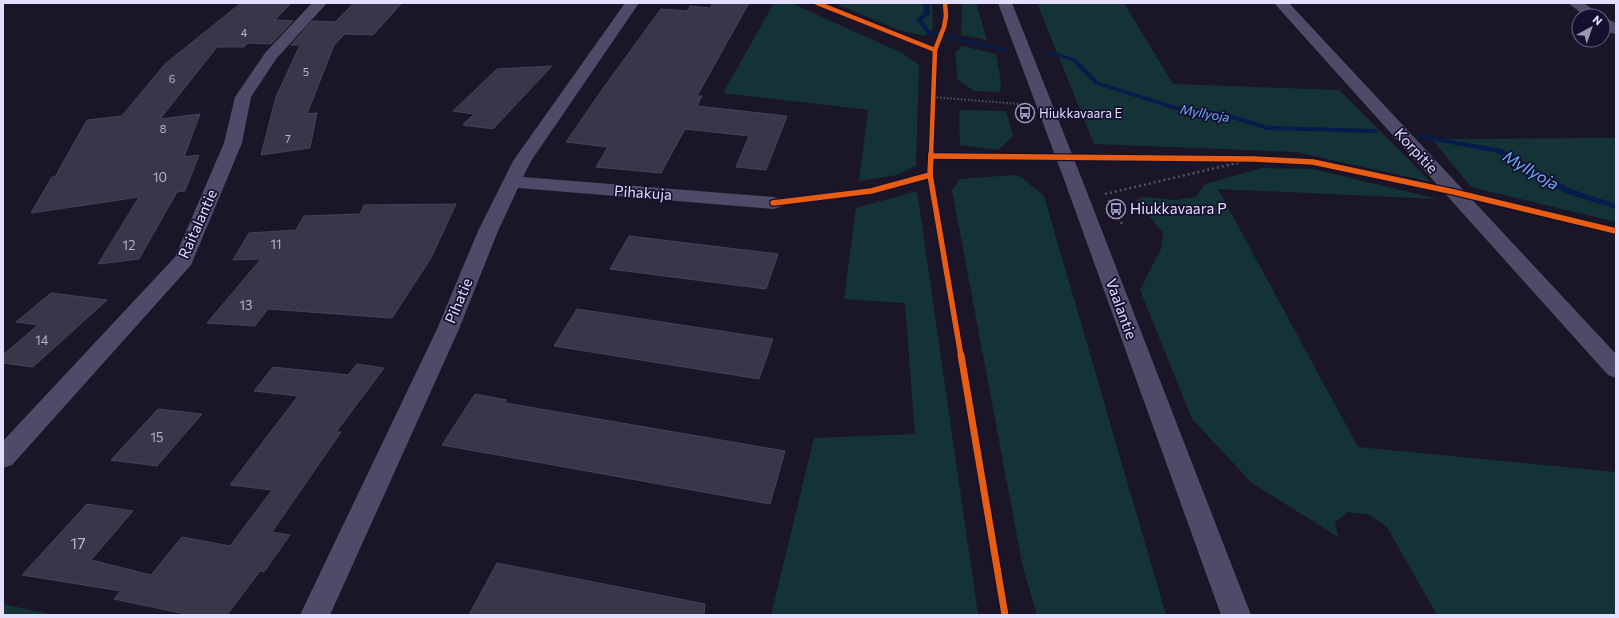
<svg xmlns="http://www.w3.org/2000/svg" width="1619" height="618" font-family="Commissioner,sans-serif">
  <rect width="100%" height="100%" fill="#1a1627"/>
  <!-- green -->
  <g fill="#133337">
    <polygon points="774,3 791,3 902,53 919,65 916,166 897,175 859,181 868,110 723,93"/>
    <polygon points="834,3 932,3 933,29 924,36 899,30"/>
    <polygon points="962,3 976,3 987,40 961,35"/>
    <polygon points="1037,3 1124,3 1173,84 1339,90 1431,182 1296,152 1094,144"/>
    <polygon points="962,46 996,54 1001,82 1000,92 974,91 958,80 955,53"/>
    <polygon points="959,110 1006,111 1013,136 998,150 960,145"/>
    <polygon points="1616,138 1616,222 1471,187 1432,139"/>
    <polygon points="1262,168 1313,169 1438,199 1218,189 1358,447 1616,472 1616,615 1437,615 1387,527 1370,515 1348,512 1335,522 1338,537 1252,483 1192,419 1140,290 1161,249 1163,233 1136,200 1142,197 1176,200 1196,197 1205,184"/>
    <polygon points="1014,175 1021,177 1044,196 1166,615 1037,615 1023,568 952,190 960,179"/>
    <polygon points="917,191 978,615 771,615 814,438 915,434 905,303 844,299 856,208"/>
    <polygon points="3,604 54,615 3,615"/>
  </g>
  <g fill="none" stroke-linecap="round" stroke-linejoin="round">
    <!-- stream -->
    <g fill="#081b4d" fill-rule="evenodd">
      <polygon points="923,3 929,3 930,14 922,20 931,32 1007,49 1004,51 927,34 916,20 924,13"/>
      <polygon points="1048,50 1076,59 1099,82 1176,106 1227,113 1268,126 1375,129 1379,131 1375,133 1267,130 1226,117 1175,110 1095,84 1072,61 1046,53 1045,52"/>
      <polygon points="1417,134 1502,149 1571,189 1616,204 1616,209 1565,193 1497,153 1420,138 1416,136"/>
    </g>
  </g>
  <!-- building -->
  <g fill="#3a3548" stroke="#47415a">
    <polygon points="241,3 291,3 275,20 293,21 271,44 248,43 244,47 217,47 160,119 200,114 184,157 199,155 185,191 177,192 139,259 98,264 139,197 31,213 52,177 55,177 87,120 122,116 165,64"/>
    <polygon points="354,3 402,3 373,35 345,34 334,45 307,114 317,113 310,148 261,155 276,97 300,45 291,45 312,21 335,22"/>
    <polygon points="713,3 749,3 697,96 702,96 697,106 787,116 766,170 736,167 749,136 685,129 661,173 596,167 608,147 566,142 604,87 661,9 687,11 690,6 710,8"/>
    <polygon points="552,66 493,129 463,125 474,114 453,111 497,69"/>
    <polygon points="456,204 431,258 392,318 268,309 255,326 207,323 261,259 233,260 249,233 296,230 304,216 360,214 364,205"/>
    <polygon points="629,236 778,254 766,289 610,269"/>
    <polygon points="51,293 107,300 33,367 3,363 3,355 38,325 16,322"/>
    <polygon points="577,309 773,339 759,379 554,346"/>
    <polygon points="357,364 384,368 336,432 341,432 272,532 290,535 264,572 260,571 227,615 190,615 114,599 121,591 22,575 87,504 133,511 91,560 151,575 182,537 230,546 272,490 230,485 298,396 254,391 273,367 348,375"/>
    <polygon points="475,394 507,400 505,403 785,451 770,504 442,445"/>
    <polygon points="158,409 202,414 157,466 111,460"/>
    <polygon points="497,563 705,604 704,615 469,615"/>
  </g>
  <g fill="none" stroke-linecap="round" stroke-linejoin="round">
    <!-- path-far1 -->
    <polyline stroke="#495769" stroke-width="2" stroke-dasharray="1.5 2" stroke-linecap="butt" points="933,97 1019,104"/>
    <!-- path -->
    <g stroke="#495769" stroke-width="2.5" stroke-dasharray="2 3" stroke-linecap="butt">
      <polyline points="1105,194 1254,159"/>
      <polyline points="1109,200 1122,224"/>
    </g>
    <!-- minor -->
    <g fill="#4e4b68" fill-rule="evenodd">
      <polygon points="312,3 327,3 276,59 251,97 242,143 191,265 12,465 3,468 3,441 175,257 224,143 235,97 265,53"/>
      <polygon points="625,3 639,3 531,161 523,177 773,197 780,199 783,203 780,207 773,209 518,188 498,231 459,329 330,615 300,615 437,329 478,231 513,161"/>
      <polygon points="1274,3 1289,3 1616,354 1616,378 1608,375"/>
      <polygon points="1568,3 1584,3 1602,16 1585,16"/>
      <polygon points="1603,17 1616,23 1616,34 1611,33 1603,28"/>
    </g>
    <!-- tertiary -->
    <polygon fill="#4e4b68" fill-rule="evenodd" points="998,3 1012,3 1083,182 1251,615 1221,615 1065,182"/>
    <!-- cycleway-far2 casing -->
    <g stroke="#170f2e" stroke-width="6">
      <g id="cycleway-far2">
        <polyline points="817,3 935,50"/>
        <polyline points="931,155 935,50 944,27 946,16 945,3"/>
      </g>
    </g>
    <!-- cycleway-far1 casing -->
    <g stroke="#170f2e" stroke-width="8">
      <g id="cycleway-far1">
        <polyline points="931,154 930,175 961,356"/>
        <polyline points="931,156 1254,159 1313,162 1454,192 1616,231"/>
        <polyline points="773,203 871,191 930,175"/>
      </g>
    </g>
    <!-- cycleway casing -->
    <g stroke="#170f2e" stroke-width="10">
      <polyline id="cycleway" points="961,355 1005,615"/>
    </g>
    <!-- cycleway-far2 -->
    <use href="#cycleway-far2" stroke="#e95d12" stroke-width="4.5"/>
    <!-- cycleway-far1 -->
    <use href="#cycleway-far1" stroke="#e95d12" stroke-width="5.5"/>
    <!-- cycleway -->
    <use href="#cycleway" stroke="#e95d12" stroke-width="7"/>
  </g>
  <!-- icons -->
  <defs>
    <g id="bus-ring" transform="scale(1)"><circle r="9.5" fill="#170f2e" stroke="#9d97b3" stroke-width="1.5"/><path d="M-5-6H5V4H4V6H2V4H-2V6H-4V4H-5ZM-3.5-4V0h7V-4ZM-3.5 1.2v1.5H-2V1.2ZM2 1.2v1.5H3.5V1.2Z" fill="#9d97b3"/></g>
  </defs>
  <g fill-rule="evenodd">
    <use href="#bus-ring" x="1025" y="113"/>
    <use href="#bus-ring" x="1116" y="209"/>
  </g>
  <g text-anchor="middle" stroke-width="3.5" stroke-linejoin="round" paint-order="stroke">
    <!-- far-number labels -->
    <g font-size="11" fill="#b9b3d1">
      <text x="244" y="37">4</text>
      <text x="306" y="76">5</text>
      <text x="172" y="83">6</text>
      <text x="163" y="133">8</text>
      <text x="288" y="143">7</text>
    </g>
    <!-- far-poi labels -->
    <g font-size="13" fill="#e3ddff" stroke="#170f2e" text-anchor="start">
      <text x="1039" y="118">Hiukkavaara E</text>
    </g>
    <!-- far-water labels -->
    <g font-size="13" font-style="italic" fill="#6bb1ff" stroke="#170f2e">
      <text transform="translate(1205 113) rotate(10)" y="5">Myllyoja</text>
    </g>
    <!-- number labels -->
    <g font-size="13" fill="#b9b3d1">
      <text x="160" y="182">10</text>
      <text x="276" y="249">11</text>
      <text x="129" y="250">12</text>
      <text x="246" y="310">13</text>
      <text x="42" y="345">14</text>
      <text x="157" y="442">15</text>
    </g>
    <!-- street labels -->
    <g font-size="15" fill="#e3ddff" stroke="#170f2e">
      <text transform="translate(1416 151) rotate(47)" y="5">Korpitie</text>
      <text transform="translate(643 193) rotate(4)" y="5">Pihakuja</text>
      <text transform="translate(198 224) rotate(-66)" y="5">Raitalantie</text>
      <text transform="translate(459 301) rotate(-67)" y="5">Pihatie</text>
      <text transform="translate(1121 309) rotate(70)" y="5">Vaalantie</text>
    </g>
    <!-- poi labels -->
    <g font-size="15" fill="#e3ddff" stroke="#170f2e" text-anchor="start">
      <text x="1130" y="214">Hiukkavaara P</text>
    </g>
    <!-- water labels -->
    <g font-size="16" font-style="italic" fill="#6bb1ff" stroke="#170f2e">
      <text transform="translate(1531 170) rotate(30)" y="6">Myllyoja</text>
    </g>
    <!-- near-number labels -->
    <g font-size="16" fill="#b9b3d1">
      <text x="78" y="549">17</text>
    </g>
  </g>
  <!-- border -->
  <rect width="1619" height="618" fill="none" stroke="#e3ddff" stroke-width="8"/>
  <!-- north arrow -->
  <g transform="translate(1591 28) rotate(40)"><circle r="19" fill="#170f2e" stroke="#696182"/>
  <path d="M0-3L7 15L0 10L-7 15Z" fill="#9d97b3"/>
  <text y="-6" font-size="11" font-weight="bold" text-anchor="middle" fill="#e3ddff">N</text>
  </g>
</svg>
